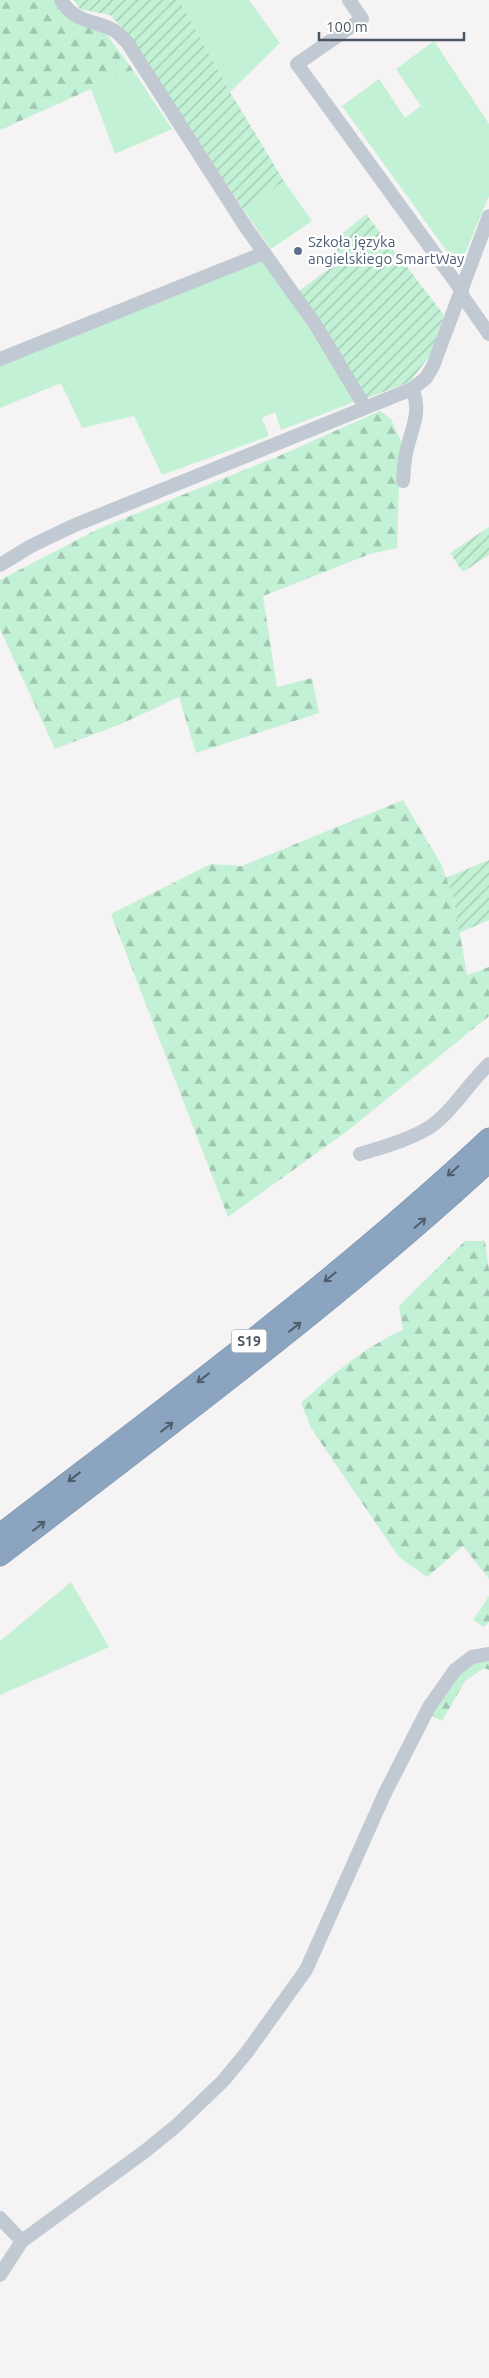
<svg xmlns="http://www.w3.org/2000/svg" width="489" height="2378" font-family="Ubuntu,sans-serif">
  <defs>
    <pattern id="forest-firs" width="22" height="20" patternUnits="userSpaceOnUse" patternTransform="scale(1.25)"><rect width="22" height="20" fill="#c3f1d5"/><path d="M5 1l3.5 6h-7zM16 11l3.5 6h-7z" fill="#a0c6b0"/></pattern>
    <pattern id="garden-furrows" width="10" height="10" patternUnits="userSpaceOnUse" patternTransform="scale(1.25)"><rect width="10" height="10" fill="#c3f1d5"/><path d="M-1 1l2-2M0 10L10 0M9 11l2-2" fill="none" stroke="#a0c6b0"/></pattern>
  </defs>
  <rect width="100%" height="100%" fill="#f5f3f3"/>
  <!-- grass -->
  <g fill="#c3f1d5">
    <polygon points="179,0 249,0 280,43 230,92"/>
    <polygon points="434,41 489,124 489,196 459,268 342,106 379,79 405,118 421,106 396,69"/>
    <polygon points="133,70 172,129 115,154 91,89"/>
    <polygon points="284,181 312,221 271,249 243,209"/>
    <polygon points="262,259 336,368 354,402 281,430 275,412 262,418 269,436 162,475 134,416 82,428 61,383 0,408 0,363"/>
    <polygon points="71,1582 109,1647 0,1695 0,1641"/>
  </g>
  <!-- forest -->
  <g fill="url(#forest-firs)">
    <polygon points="0,0 57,0 66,13 107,35 133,70 0,130"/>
    <polygon points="380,411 391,419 403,446 399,484 397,548 370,554 263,596 277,687 312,678 319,713 196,753 179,697 121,724 55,749 0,629 0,580 98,529 279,456"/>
    <polygon points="403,800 441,864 454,899 467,975 489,967 489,1016 346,1132 228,1217 111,914 211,864 242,866"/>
    <path d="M465 1241H485L489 1270V1579L463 1546 427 1577 399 1557 311 1428 301 1403C332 1375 364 1347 403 1330L399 1306Z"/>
    <polygon points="489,1596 489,1622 484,1627 473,1620"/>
    <polygon points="476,1659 489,1659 489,1670 484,1668 465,1681 442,1721 431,1715 454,1679"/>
  </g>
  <!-- garden -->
  <g fill="url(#garden-furrows)">
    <polygon points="74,0 179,0 230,92 284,181 243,209 127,33 110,15 80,9"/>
    <polygon points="366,214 444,315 430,355 410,382 367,398 299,291 342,259 332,242"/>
    <polygon points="489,527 489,555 463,572 450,553"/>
    <polygon points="489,860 489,920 459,933 454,899 446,878"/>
  </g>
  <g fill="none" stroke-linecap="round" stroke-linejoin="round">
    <!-- highway casing -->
    <g stroke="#7690ad" stroke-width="21">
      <g id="highway">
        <path d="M0 1534C166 1406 336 1281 489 1138"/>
        <path d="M0 1556C166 1428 335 1304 489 1162"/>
      </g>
    </g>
    <!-- minor -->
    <g stroke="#c1cad2" stroke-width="14">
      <path d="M61 0C74 23 96 20 115 31 120 34 123 39 127 42L247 229 315 324 365 407"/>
      <polyline points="349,0 362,19 297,64 462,291"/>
      <polyline points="461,294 489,334"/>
      <polyline points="0,359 264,253"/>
      <path d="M403 481C404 471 404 459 407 449 412 427 422 411 412 389"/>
      <polyline points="0,565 31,546 75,525 412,389 426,378 433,366 489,216"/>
      <path d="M360 1154C383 1147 409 1140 430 1127 453 1111 468 1084 489 1064"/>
      <polyline points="0,2218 22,2241"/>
      <polyline points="0,2275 22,2241 144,2152 176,2126 223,2081 247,2052 306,1970 385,1793 429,1707 455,1670 472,1657 489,1654"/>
    </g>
    <!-- highway -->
    <use href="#highway" stroke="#8ba5c1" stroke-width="20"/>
  </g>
  <!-- one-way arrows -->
  <defs><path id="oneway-shaft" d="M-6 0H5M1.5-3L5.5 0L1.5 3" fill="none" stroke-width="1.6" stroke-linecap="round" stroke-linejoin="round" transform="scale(1.25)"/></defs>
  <g stroke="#505e6b">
    <use href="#oneway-shaft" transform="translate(453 1171) rotate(138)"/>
    <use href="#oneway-shaft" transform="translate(420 1223) rotate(-41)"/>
    <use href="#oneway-shaft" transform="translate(330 1277) rotate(141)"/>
    <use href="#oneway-shaft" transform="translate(295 1327) rotate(-38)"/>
    <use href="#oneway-shaft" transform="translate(203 1378) rotate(142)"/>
    <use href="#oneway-shaft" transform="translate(167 1427) rotate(-38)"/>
    <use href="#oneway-shaft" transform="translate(74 1477) rotate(142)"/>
    <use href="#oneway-shaft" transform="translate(39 1526) rotate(-38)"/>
  </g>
  <!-- markers -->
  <circle fill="#5c6f8a" stroke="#fff" stroke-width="2" cx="298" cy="251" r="5"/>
  <g text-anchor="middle" stroke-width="5" stroke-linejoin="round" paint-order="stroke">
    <!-- shield labels -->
    <rect fill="#fff" stroke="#808990" stroke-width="1" x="231.5" y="1329.5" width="35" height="23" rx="4"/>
    <g font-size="14" font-weight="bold" fill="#4a5661">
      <text x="249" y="1346">S19</text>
    </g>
    <!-- service labels -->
    <g font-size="15" fill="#4e5e75" stroke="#fff" text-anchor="start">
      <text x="308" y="247">Szkoła języka<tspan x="308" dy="17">angielskiego SmartWay</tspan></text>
    </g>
  </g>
  <!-- scale -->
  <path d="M319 32v8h145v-8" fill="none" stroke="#4a5661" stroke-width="2.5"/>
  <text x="326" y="32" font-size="15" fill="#4a5661" stroke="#ffffff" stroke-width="4" paint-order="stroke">100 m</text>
</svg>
